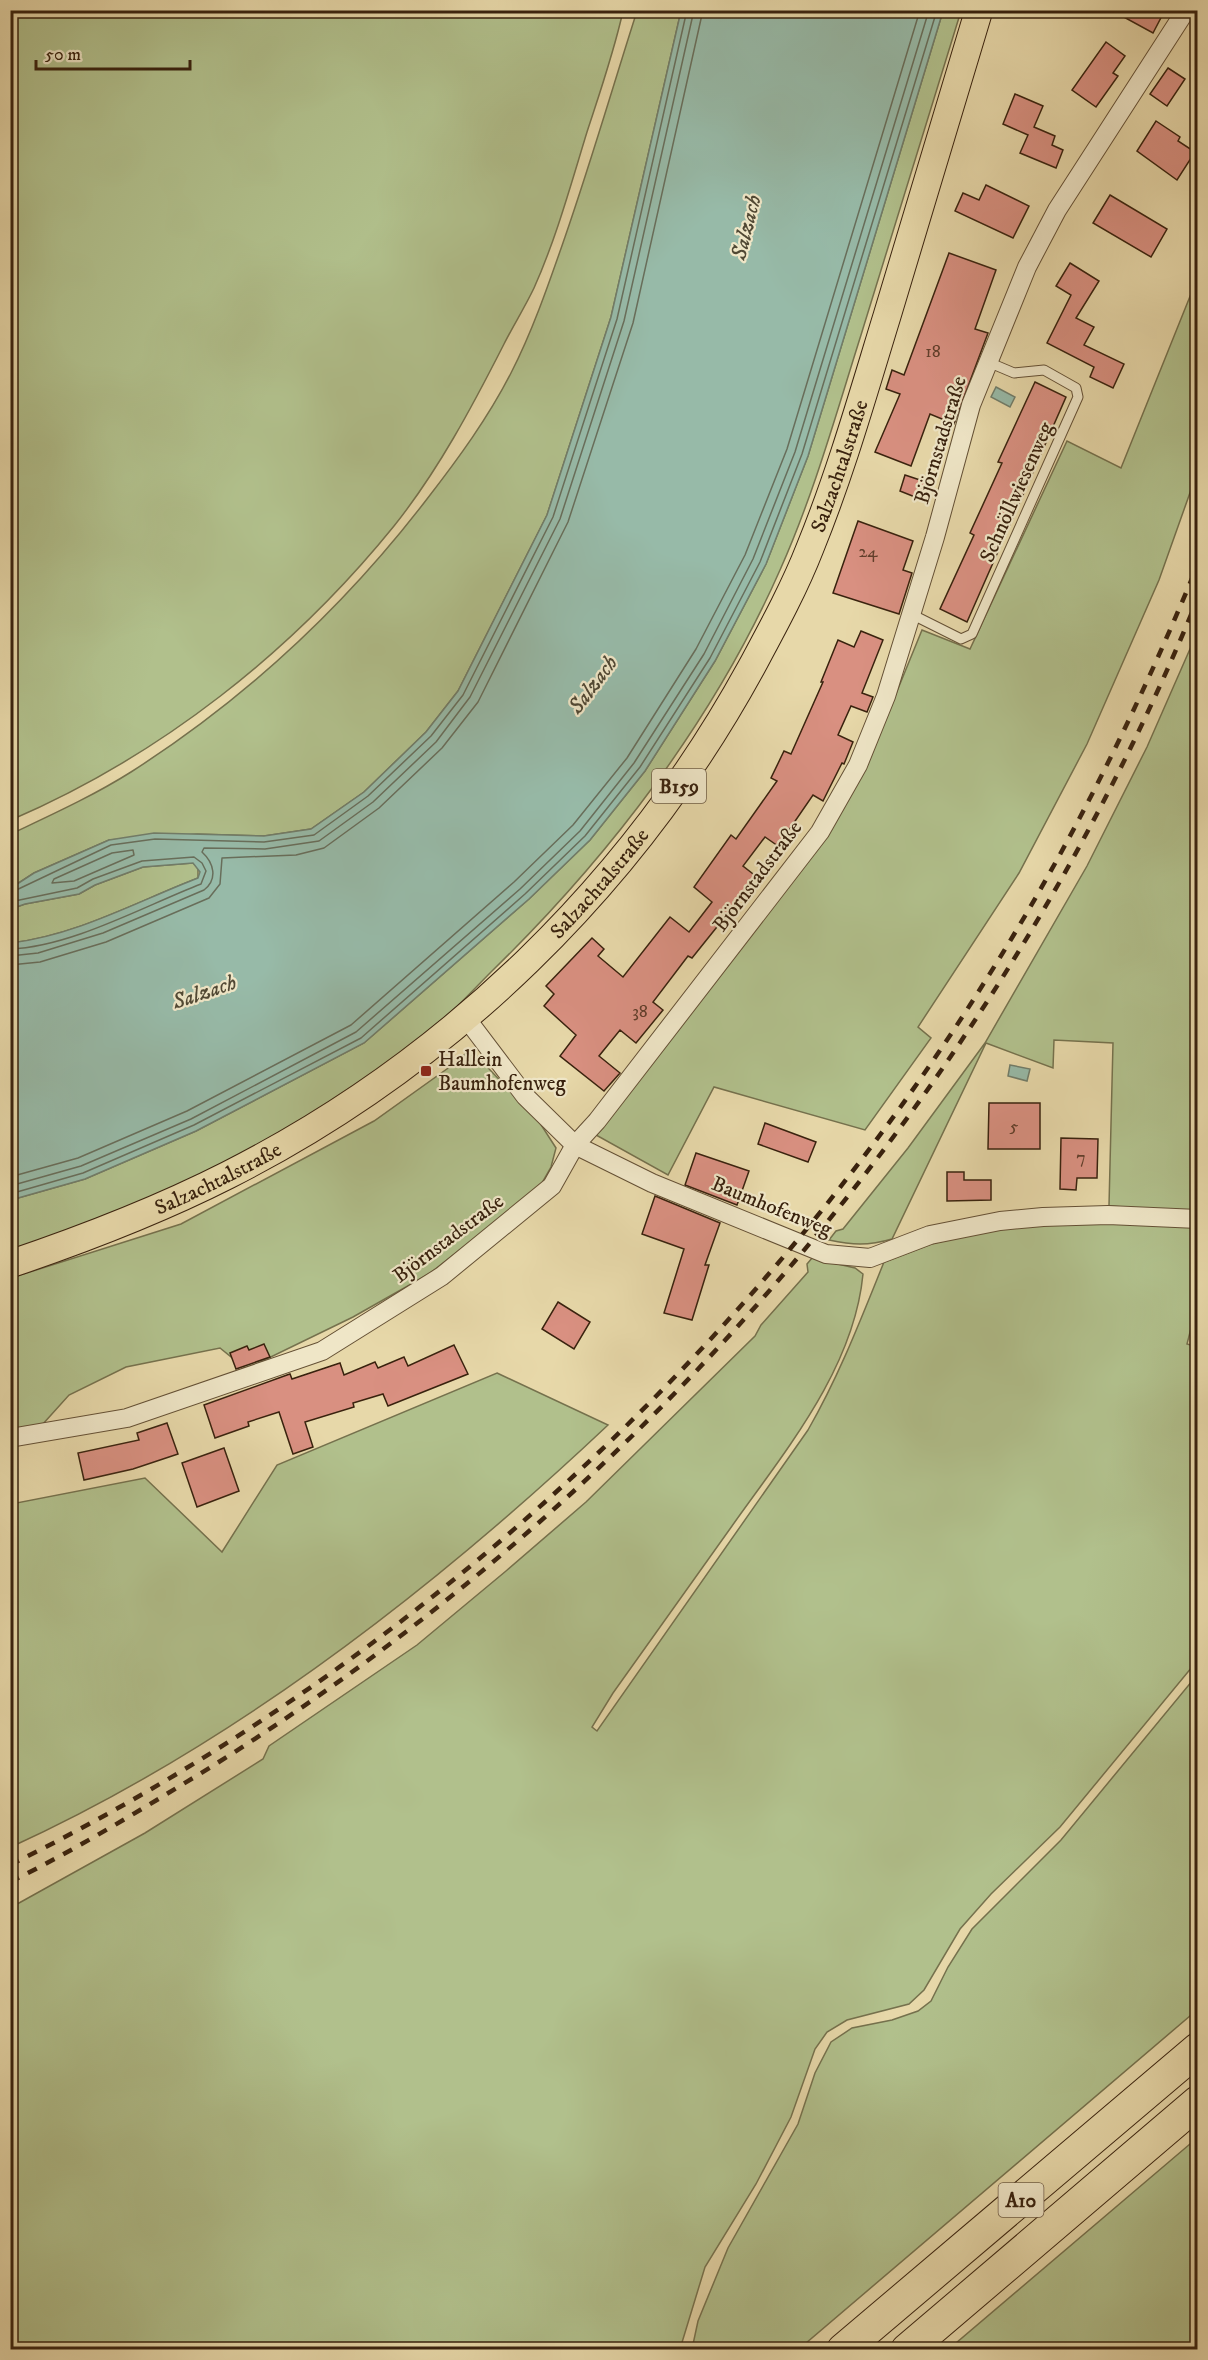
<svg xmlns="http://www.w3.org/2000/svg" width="1208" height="2360" font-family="'IM FELL DW Pica',serif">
  <rect width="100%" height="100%" fill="#e7d8a9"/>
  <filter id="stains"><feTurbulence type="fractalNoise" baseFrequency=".00333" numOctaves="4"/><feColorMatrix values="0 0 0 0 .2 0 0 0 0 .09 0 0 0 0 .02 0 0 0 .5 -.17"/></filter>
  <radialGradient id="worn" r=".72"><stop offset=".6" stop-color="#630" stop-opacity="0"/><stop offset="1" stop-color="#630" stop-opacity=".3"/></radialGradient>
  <!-- green -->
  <g fill="#b1c08c" stroke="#75714d" stroke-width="1.5">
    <path d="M10 11H623C614 52 600 92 587 132 571 184 556 239 534 288 525 307 513 326 504 344 472 407 438 471 394 526 292 652 160 756 11 820Z"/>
    <path d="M637 11H681L611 317 547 515 458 691 426 732 364 792 311 829 264 836 197 834 109 840 34 873 11 888V834C51 815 93 796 131 772 245 699 345 606 427 499 458 459 488 418 511 373 533 330 549 283 565 237 591 162 613 86 637 11Z"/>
    <path d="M943 11H961C927 119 894 227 861 335 836 414 814 494 780 570 714 720 609 857 492 971 473 990 454 1011 433 1029 392 1065 331 1105 283 1133 197 1182 104 1216 11 1251V1200L85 1179 196 1131 364 1043 529 899 590 840 645 771 715 661 766 564 808 456Z"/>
    <polygon points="1197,279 1197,473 1159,580 1087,744 1019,873 918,1027 931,1038 865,1130 714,1087 668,1175 596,1135 825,836 871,755 922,630 970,649 1067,441 1121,468"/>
    <path d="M1197 633V1212L1109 1206 1113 1043 1054 1040 1053 1068 986 1043 892 1239C868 1246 852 1245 829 1240L836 1231 843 1229 908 1148 985 1043 1087 866 1147 747Z"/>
    <path d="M193 863 198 867V878C136 902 77 935 11 943V909L25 904 79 894 95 885 143 867Z"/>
    <polygon points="470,1049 538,1120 556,1148 551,1167 539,1188 429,1274 353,1317 246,1369 220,1348 126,1367 69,1395 42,1425 11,1431 11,1278 181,1224 374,1121 458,1061"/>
    <path d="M1079 1222 1197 1226V1305L1187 1344 1198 1347 1197 1661 1060 1827 991 1894 960 1929 924 1990 909 2004 847 2020 827 2032 815 2049 791 2117 756 2184 705 2267 680 2349H11L10 1908 145 1833 263 1759 269 1746 417 1645 506 1571 586 1502 755 1336 761 1325 808 1272 807 1264 812 1258 855 1268 863 1274C854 1369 785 1451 732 1526 692 1582 653 1637 613 1693L592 1727 597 1731 808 1430C839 1376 861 1319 884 1262L931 1244 1005 1226Z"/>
    <path d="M497 1373 608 1425C433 1590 230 1747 11 1847V1504L145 1478 222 1552 277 1465Z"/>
    <polygon points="1197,1675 1197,2010 799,2349 692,2349 698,2321 728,2248 798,2124 815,2073 831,2042 852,2028 892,2020 918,2011 931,2001 948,1967 972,1929 1061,1840"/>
    <polygon points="1197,2138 1197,2349 949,2349"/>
  </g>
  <!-- water -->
  <g fill="#97baa8" stroke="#717d6a" stroke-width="1.5">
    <path d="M681 11H943L808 456 766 564 715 661 645 771 590 840 529 899 364 1043 196 1131 85 1179 11 1200V943C77 935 136 902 198 878L200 872 193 863 143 867 95 885 79 894 25 904 11 909V888L34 873 109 840 154 833 264 836 311 829 364 792 426 732 458 691 547 515 611 317Z"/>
    <polygon points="996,387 1015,397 1010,407 991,397"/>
    <polygon points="1010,1065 1030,1069 1027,1081 1008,1076"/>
  </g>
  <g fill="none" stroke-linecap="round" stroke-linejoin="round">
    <!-- shore -->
    <g stroke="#686e5b" stroke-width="1.5">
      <polygon points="133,850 134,855 74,881 52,883 54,879 112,853"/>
      <polyline points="10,893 111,845 155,839 264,842 314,835 368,796 431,736 463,695 553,517 617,319 687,10"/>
      <path d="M10 902 77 888 93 879 142 861 194 857 202 863 206 871 201 884C144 906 71 947 10 949"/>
      <path d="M10 956 38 953 103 933 204 890C218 879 214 863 202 852L204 848 265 849 319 841 373 802 436 742 470 697 560 519 624 321 694 10"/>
      <polyline points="10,965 40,962 106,942 209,898 220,884 222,858 296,855 324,848 379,808 442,748 478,702 568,522 633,323 703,10"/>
      <polyline points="10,1177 78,1158 187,1111 351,1025 514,882 573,825 627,758 696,649 745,555 787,449 920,10"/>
      <polyline points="10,1186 81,1166 191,1119 356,1032 520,889 580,831 634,763 704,654 753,559 795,452 929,10"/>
      <polyline points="10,1194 83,1173 194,1125 361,1038 525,894 585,836 640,767 710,658 760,562 802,454 937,10"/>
    </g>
  </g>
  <!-- building -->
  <g fill="#d99081" stroke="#39220e" stroke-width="1.5">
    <polygon points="1111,10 1165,10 1153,33"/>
    <polygon points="1106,42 1125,56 1113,73 1118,76 1096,107 1072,90"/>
    <polygon points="1168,68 1185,79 1167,106 1150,94"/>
    <polygon points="1015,94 1043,106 1034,127 1055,136 1052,145 1063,150 1056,168 1020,153 1028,135 1003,124"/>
    <polygon points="1156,121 1180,137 1178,141 1195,152 1177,180 1137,151"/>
    <polygon points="986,185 1029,206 1013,238 955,211 963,193 979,200"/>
    <polygon points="1110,195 1167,229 1151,257 1093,223"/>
    <polygon points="949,253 996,270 975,329 988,333 954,424 930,414 911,466 875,452 900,394 886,389 892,370 904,375"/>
    <polygon points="1070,263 1099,281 1076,318 1094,327 1084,345 1124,364 1113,388 1090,377 1094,367 1047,343 1071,295 1056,286"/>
    <polygon points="1035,382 1066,397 967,622 940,609 974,535 970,533 1002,463 998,462"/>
    <polygon points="905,475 926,482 920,499 900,491"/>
    <polygon points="858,521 913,541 903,570 912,573 899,614 833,593"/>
    <polygon points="861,631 883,640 862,693 873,697 867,712 851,706 838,735 853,742 844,764 842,763 823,801 813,795 778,846 765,837 743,866 757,877 692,958 688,956 653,1002 663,1010 636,1043 620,1030 599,1056 620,1073 604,1091 560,1056 576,1035 544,1006 554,994 546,986 592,938 604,949 598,956 623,977 670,917 689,932 712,902 694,887 731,835 736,839 777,781 771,778 784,751 791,754 823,682 821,682 838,640 854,647"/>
    <polygon points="989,1103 1040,1103 1040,1149 988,1149"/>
    <polygon points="765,1123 816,1142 808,1162 758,1144"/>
    <polygon points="1061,1138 1098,1139 1097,1178 1077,1178 1076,1190 1060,1189"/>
    <polygon points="696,1153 749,1171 737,1205 685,1185"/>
    <polygon points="947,1172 964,1172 964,1180 991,1180 991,1200 947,1201"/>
    <polygon points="655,1196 720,1223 705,1265 709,1265 692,1320 664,1313 684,1249 642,1234"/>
    <polygon points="558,1302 590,1322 574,1349 542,1329"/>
    <polygon points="264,1344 270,1357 236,1369 230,1353 247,1346 249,1350"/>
    <polygon points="454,1345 468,1374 388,1406 383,1394 353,1403 354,1407 305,1422 313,1447 293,1454 279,1412 248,1422 249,1426 215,1438 204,1405 287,1375 290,1374 292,1379 340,1363 344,1375 375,1362 378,1368 404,1357 408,1366"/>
    <polygon points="167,1423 178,1454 133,1469 84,1480 78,1453 139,1440 137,1433"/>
    <polygon points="224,1448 239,1491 197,1507 182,1463"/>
  </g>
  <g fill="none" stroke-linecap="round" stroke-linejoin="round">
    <!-- lane casing -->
    <g stroke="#645035" stroke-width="11">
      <polyline id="lane" points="911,614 961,639 972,634 1078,397 1076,388 1044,370 1014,373 988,362"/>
    </g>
    <!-- street casing -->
    <g stroke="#645035" stroke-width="20">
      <g id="street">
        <polyline points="466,1018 525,1096 575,1145 652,1183 826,1254 870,1258 930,1235 1000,1221 1043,1217 1108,1215 1198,1219"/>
        <polyline points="10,1438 127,1418 322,1351 442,1276 552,1186 575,1145 597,1121 820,832 858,765 886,696 935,537 971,405 1027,267 1057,210 1186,10"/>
      </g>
    </g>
    <!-- primary casing -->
    <g stroke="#39220e" stroke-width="29">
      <g id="primary">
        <path id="s1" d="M10 1264C84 1239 159 1210 228 1175 449 1063 632 885 751 668 772 629 794 589 810 548 841 472 863 394 887 316 917 214 948 112 979 10"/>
      </g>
    </g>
    <!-- highway casing -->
    <g stroke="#39220e" stroke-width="34">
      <g id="highway">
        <polyline points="843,2350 1198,2049"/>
        <polyline points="907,2350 1198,2102"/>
      </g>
    </g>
    <!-- lane -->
    <use href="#lane" stroke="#efe6c7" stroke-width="9"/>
    <!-- street -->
    <use href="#street" stroke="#efe6c7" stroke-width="18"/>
    <!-- primary -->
    <use href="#primary" stroke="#e7d8a9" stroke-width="27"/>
    <!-- highway -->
    <use href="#highway" stroke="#e7d8a9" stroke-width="32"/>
    <!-- rail -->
    <g stroke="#39220e" stroke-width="4.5" stroke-dasharray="10 10" stroke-linecap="butt">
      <path d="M10 1865C409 1668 754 1352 989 975 1071 845 1139 707 1198 564"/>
      <path d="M10 1882C75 1850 137 1812 198 1775 646 1499 998 1085 1198 598"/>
    </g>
  </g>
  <!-- markers -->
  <rect fill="#8f2418" stroke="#efe6c7" stroke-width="2" x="420" y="1065" width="12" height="12" rx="3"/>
  <g text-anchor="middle" stroke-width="4.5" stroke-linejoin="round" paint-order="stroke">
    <!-- number labels -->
    <g font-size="18" fill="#613e2b">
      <text x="933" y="357">18</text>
      <text x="868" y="557">24</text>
      <text x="640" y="1017">38</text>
      <text x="1014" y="1132">5</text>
      <text x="1081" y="1163">7</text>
    </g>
    <!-- shield labels -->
    <g fill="#efe6c7" stroke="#705d46" stroke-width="1.5">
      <rect x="652" y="769" width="54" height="34" rx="4.5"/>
      <rect x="998.5" y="2183" width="45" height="34" rx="4.5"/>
    </g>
    <g font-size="20" font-weight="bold" fill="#39220e">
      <text x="679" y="793">B159</text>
      <text x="1021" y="2207">A10</text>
    </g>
    <!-- street labels -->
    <g font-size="21" fill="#39220e" stroke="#efe6c7">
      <text transform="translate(940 440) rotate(-73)" y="7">Björnstadstraße</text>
      <text dy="7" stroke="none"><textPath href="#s1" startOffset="1196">Salzachtalstraße</textPath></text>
      <text transform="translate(1016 492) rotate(-66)" y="7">Schnöllwiesenweg</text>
      <text transform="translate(757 876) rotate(-53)" y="7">Björnstadstraße</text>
      <text dy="7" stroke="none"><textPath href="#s1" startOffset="711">Salzachtalstraße</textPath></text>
      <text dy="7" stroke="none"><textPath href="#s1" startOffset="225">Salzachtalstraße</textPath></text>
      <text transform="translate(772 1206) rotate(22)" y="7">Baumhofenweg</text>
      <text transform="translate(448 1238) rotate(-37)" y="7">Björnstadstraße</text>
    </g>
    <!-- poi labels -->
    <g font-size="21" fill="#39220e" stroke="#efe6c7" text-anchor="start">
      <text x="438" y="1066">Hallein<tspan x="438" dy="24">Baumhofenweg</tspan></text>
    </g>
    <!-- water labels -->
    <g font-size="22" font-style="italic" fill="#504834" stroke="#efe6c7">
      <text transform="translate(745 227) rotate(-76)" y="8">Salzach</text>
      <text transform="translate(592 684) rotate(-53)" y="8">Salzach</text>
      <text transform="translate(204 991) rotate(-19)" y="8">Salzach</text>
    </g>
  </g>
  <!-- margin -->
  <rect width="1208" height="2360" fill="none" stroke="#e7d8a9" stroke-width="36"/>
  <rect x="12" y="12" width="1184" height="2336" fill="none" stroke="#39220e" stroke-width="3"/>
  <rect x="18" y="18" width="1172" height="2324" fill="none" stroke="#39220e" stroke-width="1.5"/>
  <!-- scale -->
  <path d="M36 60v9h154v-9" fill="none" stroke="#39220e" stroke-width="3"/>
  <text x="45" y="60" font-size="18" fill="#39220e" stroke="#efe6c7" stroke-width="4.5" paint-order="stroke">50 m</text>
  <rect width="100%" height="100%" filter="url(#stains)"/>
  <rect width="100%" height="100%" fill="url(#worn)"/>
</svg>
